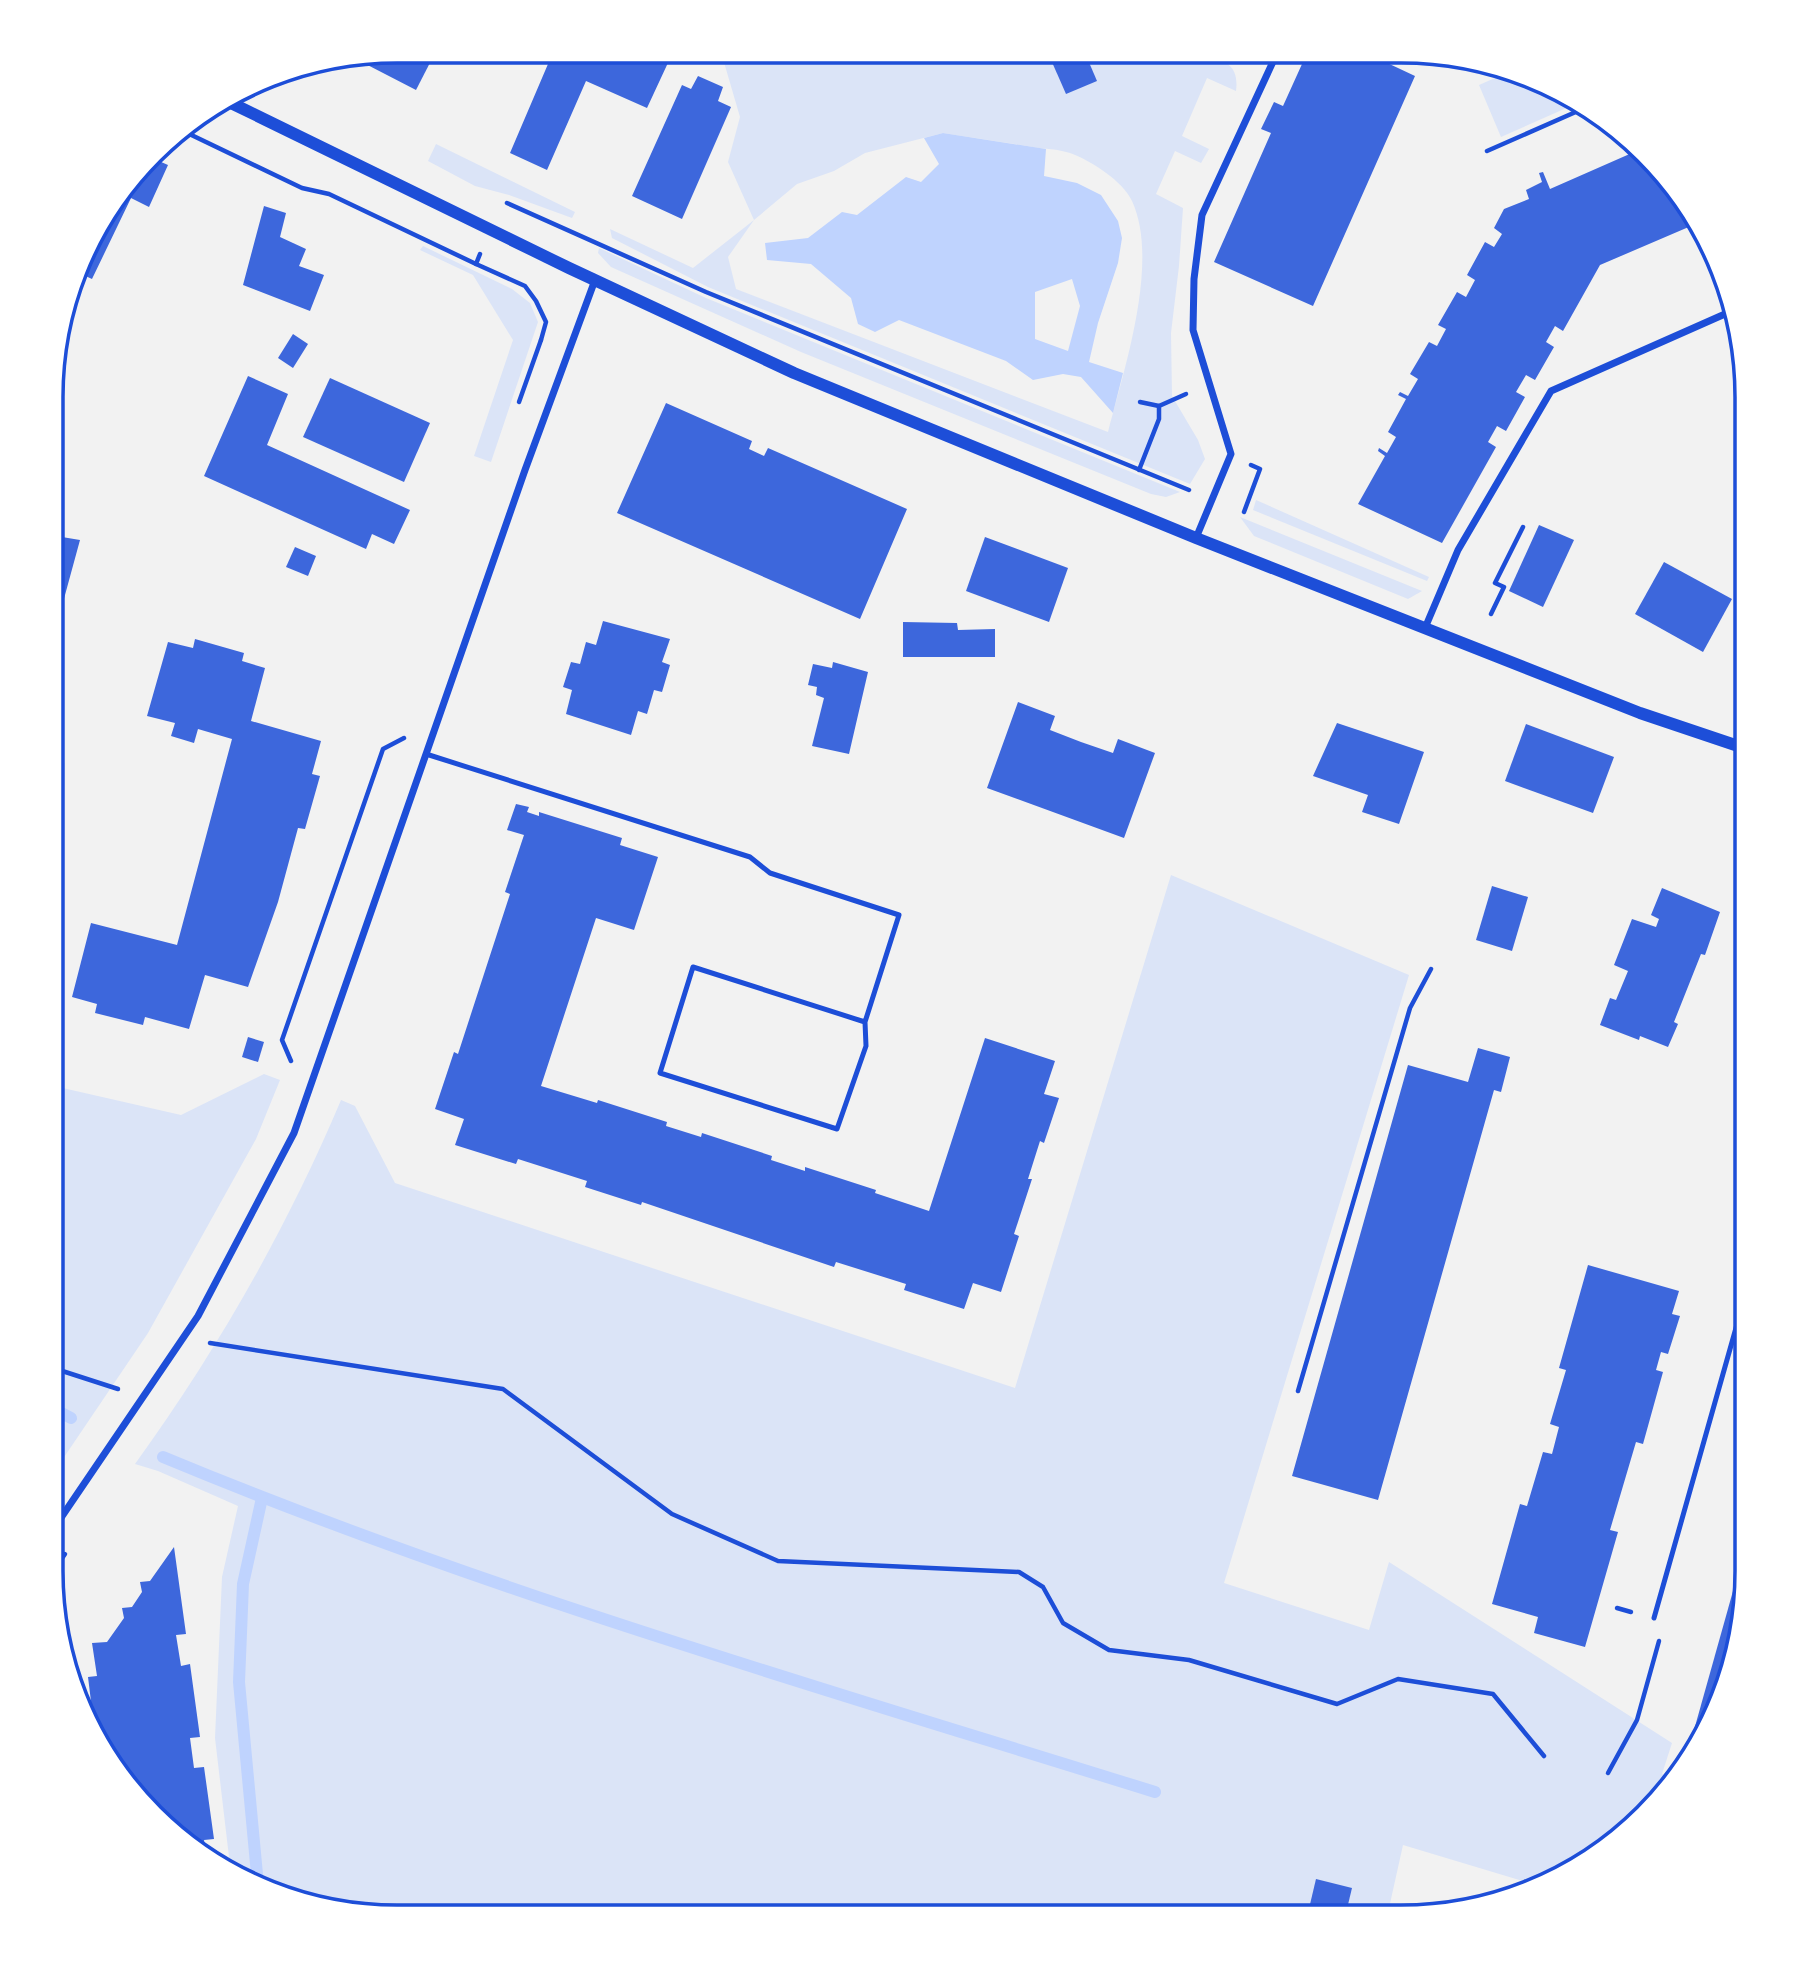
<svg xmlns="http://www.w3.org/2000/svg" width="1798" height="1968" font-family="'Public Sans',sans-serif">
  <rect width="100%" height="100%" fill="#f2f2f2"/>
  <!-- green -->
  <g fill="#dbe4f7" fill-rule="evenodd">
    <path d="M721 52 1208 53C1228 63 1239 67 1236 91L1207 78 1182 136 1209 149 1201 163 1175 151 1156 194 1183 208 1179 266 1171 333 1172 396 1198 440 1205 459 1190 484 708 287 612 238 610 229 693 268 754 220 728 162 740 117ZM943 133C973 138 1003 142 1033 147 1044 149 1058 149 1070 153 1090 160 1123 181 1132 201 1160 262 1124 369 1108 432L736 289 728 257 754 220 797 184 834 171 865 153Z"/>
    <polygon points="1504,74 1574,97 1580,102 1501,137 1479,85"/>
    <polygon points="436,144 575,212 572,218 509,195 475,186 428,161"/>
    <polygon points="423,246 512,289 530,303 538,322 491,462 474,456 513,340 473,275 420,250"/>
    <polygon points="599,248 706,298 1180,492 1166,497 1151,494 801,352 611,267 598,253"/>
    <polygon points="1256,500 1429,577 1427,581 1253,510"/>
    <polygon points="1240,517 1422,591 1408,599 1254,536"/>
    <path d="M1171 875 1409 975 1224 1583 1369 1630 1389 1562 1672 1743 1662 1774 1674 1782 1661 1799 1593 1859 1539 1886 1403 1845 1387 1917H375L307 1905 231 1874 215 1738 222 1577 238 1506 158 1471 135 1464C218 1349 286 1230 341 1100L355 1106 395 1183 1015 1388Z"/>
    <polygon points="264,1074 280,1080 256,1139 148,1333 52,1475 54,1086 181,1115"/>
  </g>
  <!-- water -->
  <path fill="#bfd3fe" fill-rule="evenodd" d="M943 133 1046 149 1044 176 1077 183 1101 195 1118 221 1122 238 1118 263 1098 323 1089 362 1123 373 1113 413 1081 377 1063 374 1033 380 1006 361 899 320 875 332 858 324 851 298 811 264 767 260 765 243 808 238 842 212 857 215 906 177 921 182 939 164 924 138ZM1072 279 1080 306 1068 351 1035 339V292Z"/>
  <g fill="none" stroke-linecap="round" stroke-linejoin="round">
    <!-- stream -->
    <g stroke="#bfd3fe" stroke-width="12">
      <polyline points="52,1408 71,1418"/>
      <path d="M163 1457C485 1591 822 1688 1155 1792"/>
      <polyline points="258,1885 239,1682 243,1584 262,1498"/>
    </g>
  </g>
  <!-- building -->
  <g fill="#3d67dc">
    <polygon points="397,51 436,51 416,90 354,58"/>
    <polygon points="541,51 648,51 673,52 647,108 586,81 547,170 510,153 548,64 537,60"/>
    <polygon points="1048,53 1085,53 1097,81 1066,94"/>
    <polygon points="1307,53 1366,53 1415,76 1313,306 1214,262 1271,133 1261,129 1274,102 1283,106"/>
    <polygon points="698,76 723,87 718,101 731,107 682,219 632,196 682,85 691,89"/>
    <polygon points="1641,149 1689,205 1698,223 1600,265 1563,331 1555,326 1546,342 1554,347 1535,380 1526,375 1516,392 1525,397 1506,431 1497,426 1488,442 1496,447 1442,543 1358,504 1385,456 1378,451 1379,448 1387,453 1396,437 1388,432 1406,399 1398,395 1400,392 1408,396 1418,379 1410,374 1429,342 1437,346 1446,329 1438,325 1457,292 1466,297 1475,280 1467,275 1485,242 1494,247 1502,234 1494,228 1504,209 1529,199 1526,190 1542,182 1539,173 1543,172 1550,189"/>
    <polygon points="152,158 168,165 149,207 131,198 92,279 79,273 97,224"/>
    <polygon points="264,206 286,213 280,237 306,249 299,266 324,275 310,311 243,285"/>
    <polygon points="293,334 308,344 293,368 278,358"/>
    <polygon points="248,376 288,394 267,445 410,510 394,544 372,534 366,549 204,476"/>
    <polygon points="330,378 430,423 404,482 303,437"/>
    <polygon points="666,403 752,441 749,449 764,456 768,448 907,509 860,619 617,513"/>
    <polygon points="1539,525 1574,540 1543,607 1509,591"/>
    <polygon points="56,536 80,540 59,617 56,616"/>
    <polygon points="985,537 1068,568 1049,622 966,591"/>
    <polygon points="295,547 316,556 308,576 286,567"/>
    <polygon points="1664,562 1732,599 1703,652 1635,614"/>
    <polygon points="603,621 670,639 662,662 670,665 662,692 654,690 647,714 638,711 631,735 566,714 572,690 563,687 571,662 580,664 586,642 596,645"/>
    <polygon points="903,622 957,623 958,630 995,629 995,657 903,657"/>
    <polygon points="195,639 244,653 242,661 265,668 251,721 321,741 312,774 320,776 305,829 298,828 278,902 248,987 205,975 189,1029 145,1017 143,1025 95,1013 97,1004 72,997 91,923 177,945 232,739 198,729 194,743 171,736 175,723 147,716 168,642 193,648"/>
    <polygon points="833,662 868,672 849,754 812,746 824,698 816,695 817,687 808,685 813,664 832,668"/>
    <polygon points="1018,702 1055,716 1050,730 1081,742 1113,753 1118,739 1155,753 1124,838 987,788"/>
    <polygon points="1337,723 1424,752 1399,824 1362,812 1368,795 1313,776"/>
    <polygon points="1526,724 1614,757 1593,813 1505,781"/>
    <polygon points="516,804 529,807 527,812 539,816 539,812 622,838 620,845 658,857 634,930 596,918 541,1086 597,1103 598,1100 667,1122 666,1126 701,1137 702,1133 772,1156 771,1160 805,1171 805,1167 876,1190 875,1193 929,1211 985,1038 1055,1061 1044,1094 1059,1098 1044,1143 1040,1141 1028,1179 1032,1179 1014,1234 1019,1236 1001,1292 973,1283 964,1309 904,1290 906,1284 836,1262 834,1267 642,1202 641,1205 585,1187 587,1181 518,1159 516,1164 455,1145 464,1119 435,1109 454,1052 458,1054 510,894 505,892 524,835 507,830"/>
    <polygon points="1492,886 1528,897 1512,951 1476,940"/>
    <polygon points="1662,888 1720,912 1705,955 1701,954 1674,1022 1678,1024 1668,1047 1640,1036 1639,1040 1600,1025 1610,998 1616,1000 1628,971 1614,965 1632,919 1656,927 1659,919 1651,915"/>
    <polygon points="248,1037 264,1042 258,1062 242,1057"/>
    <polygon points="1478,1048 1510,1057 1501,1092 1494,1090 1378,1500 1292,1476 1408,1065 1468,1082"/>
    <polygon points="1588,1265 1679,1291 1672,1314 1680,1316 1668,1354 1661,1352 1656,1370 1663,1372 1643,1444 1636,1442 1610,1530 1618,1532 1585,1647 1534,1633 1538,1617 1492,1604 1520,1504 1527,1506 1543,1452 1552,1454 1559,1427 1550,1424 1566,1370 1559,1368"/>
    <polygon points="174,1547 186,1634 176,1635 181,1666 190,1664 200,1737 190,1738 194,1768 204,1767 214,1839 204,1840 207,1859 169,1831 109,1763 105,1732 95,1734 88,1677 97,1676 92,1643 107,1642 124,1618 122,1608 132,1607 142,1592 140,1582 150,1581"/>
    <polygon points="1742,1559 1747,1561 1747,1593 1735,1661 1701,1744 1692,1756 1687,1755"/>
    <polygon points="1316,1879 1352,1888 1345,1917 1307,1917"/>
  </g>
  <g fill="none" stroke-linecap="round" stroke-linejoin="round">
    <!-- path -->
    <g stroke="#1d4ed8" stroke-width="4.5">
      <polyline points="181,130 302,188 329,194 476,264"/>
      <polyline points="1487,151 1587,107"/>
      <polyline points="507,203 706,292 1189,490"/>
      <polyline points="480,254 476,264 525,286 536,301 546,322 541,340"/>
      <polyline points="519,402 541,340"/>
      <polyline points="1140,402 1159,406"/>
      <polyline points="1139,470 1159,419 1159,406 1186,394"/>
      <polyline points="1244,512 1260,469 1251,465"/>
      <polyline points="1491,614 1504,587 1495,583 1523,527"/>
      <polyline points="291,1061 282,1040 383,749 404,738"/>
      <polyline points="210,1343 503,1389 672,1514 778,1561 1019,1572 1043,1587 1063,1623 1109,1650 1189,1660 1337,1704 1398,1679 1493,1694 1544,1756"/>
      <polyline points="53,1368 118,1389"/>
      <polyline points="1298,1391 1410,1008 1431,969"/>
      <polyline points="52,1573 65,1554"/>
      <polyline points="1617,1608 1631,1612"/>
      <polyline points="96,1737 105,1736"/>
      <polyline points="1608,1773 1637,1720 1659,1641"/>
    </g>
    <!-- service -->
    <g stroke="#1d4ed8" stroke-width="5">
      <polyline points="426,754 750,857 770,873 899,915 865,1022 693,967 660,1073 837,1129 866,1046 865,1022"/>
      <polyline points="1654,1618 1747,1289"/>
    </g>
    <!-- minor -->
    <g stroke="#1d4ed8" stroke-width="7">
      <polyline points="1256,53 1272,61"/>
      <polyline points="1196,538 1231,454 1193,330 1194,279 1202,215 1277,53"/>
      <polyline points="1425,628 1458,550 1551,391 1734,310"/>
      <polyline points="52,1531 198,1316 294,1133 525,470 595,280"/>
    </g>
    <!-- tertiary -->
    <polyline stroke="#1d4ed8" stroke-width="12" points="229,102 569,268 794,373 1196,538 1640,713 1747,749"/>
  </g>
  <!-- crop -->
  <path d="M0 0H1798V1968H0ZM397 63H1401A334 334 0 0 1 1735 397V1571A334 334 0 0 1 1401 1905H397A334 334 0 0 1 63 1571V397A334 334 0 0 1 397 63Z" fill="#fff" fill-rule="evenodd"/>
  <path fill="none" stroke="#1d4ed8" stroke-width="3.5" d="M397 63H1401A334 334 0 0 1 1735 397V1571A334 334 0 0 1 1401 1905H397A334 334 0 0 1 63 1571V397A334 334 0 0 1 397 63Z"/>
</svg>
